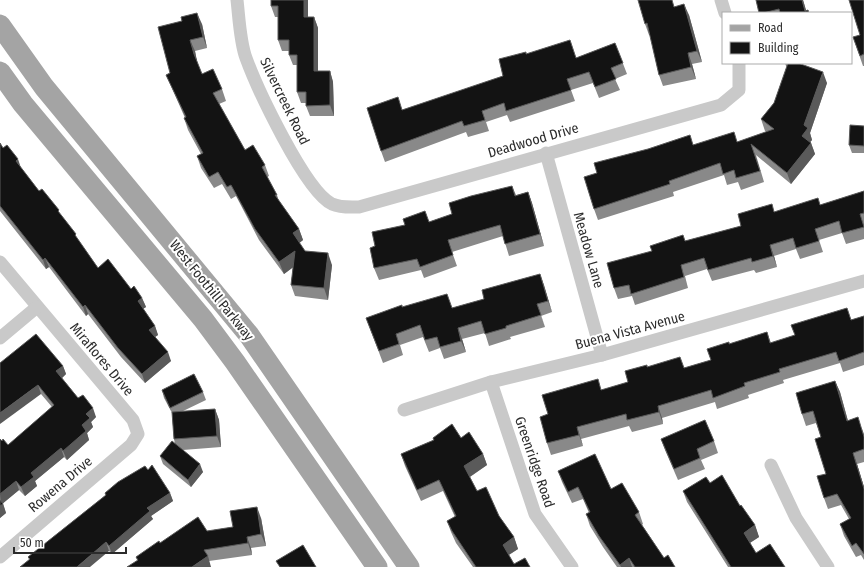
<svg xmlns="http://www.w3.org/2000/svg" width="864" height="567" font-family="'Fira Sans Condensed',sans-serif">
  <rect width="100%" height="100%" fill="#fff"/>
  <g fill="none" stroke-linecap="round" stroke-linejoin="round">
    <!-- minor -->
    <g stroke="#c9c9c9" stroke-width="13">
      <path d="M237 0C239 17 240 42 246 58 257 88 305 191 332 204 341 208 350 207 359 207L721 105 739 90V63"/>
      <polyline points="721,0 725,13"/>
      <polyline points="546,153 602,355"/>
      <polyline points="0,262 133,420 138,434 131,445 0,557"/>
      <polyline points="0,338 37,307"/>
      <polyline points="491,382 535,514 572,567"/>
      <polyline points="404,410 491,382 602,355 864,281"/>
      <polyline points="771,465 796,518 828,567"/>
    </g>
    <!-- primary -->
    <g stroke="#a4a4a4" stroke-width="21">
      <polyline points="0,25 44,87 249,335 409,567"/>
      <polyline points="0,72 23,104 203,319 235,362 377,567"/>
    </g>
  </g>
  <!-- wall -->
  <g fill="#898989">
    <polygon points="271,0 308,17 314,17 318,28 318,71 330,71 333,82 334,116 310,116 306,106 306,103 301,103 297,92 297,65 293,65 289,55 289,51 282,51 278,40 278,17 275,17 271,6"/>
    <polygon points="756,0 803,0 806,11 809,13 759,13"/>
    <polygon points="864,0 864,66 863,66 853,37 860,35"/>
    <polygon points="675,7 689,15 702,62 692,64 696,79 663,86 659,75 650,35 649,35 645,24"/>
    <polygon points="182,21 202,24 207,48 195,51 197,62 202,74 222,89 226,101 219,104 245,150 265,165 269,176 267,177 277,195 279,201 299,229 303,240 299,243 305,251 332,265 328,300 295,296 291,285 293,267 284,274 259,240 236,196 231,199 222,184 214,188 201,168 197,156 201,154 188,130 184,118 185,118 171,86 166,75 170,73"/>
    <polygon points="615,43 627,74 615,79 620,90 599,98 593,83 571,90 575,101 510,122 507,115 486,122 489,131 468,137 466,132 385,162 381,151 403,110 503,76 526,54 576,58"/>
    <polygon points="785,63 800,63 799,63 827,83 810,133 812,140 810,142 811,143 815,154 791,184 756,155 764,182 741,190 738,182 727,185 724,175 673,192 674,196 598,220 594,209 694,145 738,142 767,132 765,131 761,119 774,103 787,66 786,66"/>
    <polygon points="864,126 864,153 852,153 849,145"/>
    <polygon points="0,143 3,148 21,168 39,191 61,216 98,268 131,289 142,298 146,307 143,309 155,326 158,335 155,337 171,361 145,383 121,357 88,314 86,316 49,267 46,269 0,211"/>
    <polygon points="512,186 516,195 528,192 532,203 544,246 509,256 503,236 452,252 457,266 424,278 421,270 379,280 374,268 375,246 429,222 452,214"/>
    <polygon points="864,191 864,239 846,244 842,233 819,240 823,252 800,259 796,249 774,256 777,267 756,273 754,270 712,281 707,269 685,276 688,288 635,305 632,296 618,299 614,288 652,251 685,241 741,226 775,212 820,205"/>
    <polygon points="540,274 552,312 541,316 545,327 510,337 511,339 489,346 485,333 462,339 466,352 444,359 440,348 429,352 423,337 400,345 403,355 383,363 366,318 402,307 452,308 484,299"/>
    <polygon points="864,316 864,365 843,372 840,363 783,380 784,383 748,395 749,398 717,409 715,402 662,418 663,424 632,432 629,426 581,439 583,446 551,455 547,443 548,414 602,390 628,382 647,367 684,368 711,360 729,344 767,332 771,343"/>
    <polygon points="0,363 63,366 66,374 62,378 78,398 96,417 91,422 93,427 87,433 89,440 67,460 64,457 35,481 37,486 25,496 19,490 3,503 6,513 0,518 0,439 2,441 8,445 52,407 41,394"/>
    <polygon points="835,381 840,392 848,421 862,429 864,434 864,462 857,464 864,487 864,560 861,555 856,557 844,536 840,524 849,519 841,505 828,509 824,498 826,474 821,437 816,423 806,426 802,414"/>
    <polygon points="162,390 203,392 206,400 181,412 215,409 219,420 221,447 183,450 203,472 191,487 163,464 160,456 175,444 174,439 172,413 164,398"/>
    <polygon points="433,438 461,438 483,454 487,465 470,477 477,491 499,516 514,537 518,549 509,555 514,564 530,567 473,567 456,543 451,532 447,521 455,517 443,491 421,501 405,466 401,454 434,440"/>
    <polygon points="661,439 714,441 718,453 701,460 705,469 678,480 665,450"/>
    <polygon points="558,471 611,489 639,512 643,524 642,525 664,558 675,567 617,567 603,547 590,526 586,514 589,513 583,499 572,503 562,482"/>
    <polygon points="710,483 740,506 755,525 759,537 750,543 756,553 785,567 728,567 687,502 683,491"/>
    <polygon points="105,493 170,493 173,501 151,516 153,519 112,554 109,551 29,560 28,557 106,495"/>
    <polygon points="261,518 266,546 251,548 252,555 209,561 137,560 136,557 160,543 207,531 233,527"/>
  </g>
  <!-- shaded-wall -->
  <g fill="#5a5a5a">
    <polygon points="304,0 308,0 308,28 304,17"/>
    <polygon points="802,0 803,0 807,13 806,13"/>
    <polygon points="684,4 689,15 702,62 697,51"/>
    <polygon points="197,13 202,24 207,48 203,37"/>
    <polygon points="314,17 318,28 318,82 314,71"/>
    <polygon points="190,40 195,51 198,66 194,54"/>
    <polygon points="688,53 692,64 696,79 691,67"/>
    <polygon points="330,71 333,82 334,116 330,105"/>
    <polygon points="823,72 827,83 810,133 812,140 806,147 802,136 804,125"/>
    <polygon points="811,143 815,154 791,184 787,173"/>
    <polygon points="18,159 21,168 16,161"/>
    <polygon points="528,192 532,203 544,246 540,234"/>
    <polygon points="299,229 303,240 297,245 293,233"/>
    <polygon points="770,245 774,256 777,267 773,256"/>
    <polygon points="295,251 299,263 284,274 279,262"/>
    <polygon points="328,253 332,265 328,300 324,288"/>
    <polygon points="45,258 49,267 46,269 43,260"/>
    <polygon points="540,274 544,285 552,312 548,301"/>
    <polygon points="142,298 146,307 141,310 138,301"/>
    <polygon points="537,304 541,316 545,327 541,315"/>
    <polygon points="85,305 88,314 86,316 83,307"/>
    <polygon points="155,326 158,335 152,339 149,330"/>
    <polygon points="458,328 462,339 466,352 461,341"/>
    <polygon points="168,352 171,361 145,383 142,374"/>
    <polygon points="63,366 66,374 60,380 56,371"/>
    <polygon points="835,381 840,392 851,432 847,421"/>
    <polygon points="38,385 41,394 0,424 0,413"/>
    <polygon points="658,406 662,418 663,424 659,412"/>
    <polygon points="93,408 96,417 91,422 93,427 87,433 89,440 67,460 63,451 86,414"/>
    <polygon points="215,409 219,420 221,447 217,436"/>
    <polygon points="577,427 581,439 583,446 579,435"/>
    <polygon points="61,448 64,457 35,481 37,486 25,496 21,487 31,473"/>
    <polygon points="853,453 857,464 864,487 864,489"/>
    <polygon points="483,454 487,465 468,478 464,466"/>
    <polygon points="200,464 203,472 191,487 188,480"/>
    <polygon points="16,481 19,490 1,505 0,494"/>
    <polygon points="170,493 173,501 151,516 153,519 112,554 109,546 147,508"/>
    <polygon points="3,504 6,513 0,518 0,506"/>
    <polygon points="257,507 261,518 266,546 261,534"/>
    <polygon points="755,525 759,537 748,544 744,533"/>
    <polygon points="247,537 251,548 252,555 248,543"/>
    <polygon points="514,537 518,549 507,556 503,545"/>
    <polygon points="106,542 109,551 90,567 77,567"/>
    <polygon points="208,556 211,567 192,567"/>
    <polygon points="629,558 632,567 621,567 620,565"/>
  </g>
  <!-- building -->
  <g fill="#131313" stroke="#5a5a5a">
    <polygon points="271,0 304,0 304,17 314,17 314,71 330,71 330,105 306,106 306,92 297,92 297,55 289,55 289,40 278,40 278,6 271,6"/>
    <polygon points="638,0 672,0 674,7 684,4 697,51 688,53 691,67 659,75 647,23 645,24"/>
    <polygon points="756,0 802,0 805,11 808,10 809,13 780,13 779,9 763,13 759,13"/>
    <polygon points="849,0 864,0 864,54 860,56 853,37 860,35"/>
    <polygon points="197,13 203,37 190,40 194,54 202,74 213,69 222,89 213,93 245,150 253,145 265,165 262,167 277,195 275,195 299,229 293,233 305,251 328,253 324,288 291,285 295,251 279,262 255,229 231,185 227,187 218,172 209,177 197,156 203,153 184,118 186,117 166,75 170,73 158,27 182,21 181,17"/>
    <polygon points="570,40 576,58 615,43 623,63 611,68 616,79 595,87 589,72 567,79 571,90 506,111 504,103 482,111 485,120 464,126 462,121 381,151 367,108 398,97 402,110 503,76 499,59 526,52 526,54"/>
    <polygon points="788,63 798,63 823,72 804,125 808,128 802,136 811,143 787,173 751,144 760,171 736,178 734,170 723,174 720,163 669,181 670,184 594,209 584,177 597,173 594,163 648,149 690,135 693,145 734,132 737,142 774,129 761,119 774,103"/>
    <polygon points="850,125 864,126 864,146 849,145"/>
    <polygon points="0,143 3,148 7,145 18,159 16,161 39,191 42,189 59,210 58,211 76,234 75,235 98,268 108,259 131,289 134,286 142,298 138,301 155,326 149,330 168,352 142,374 118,348 85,305 83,307 45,258 43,260 0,206"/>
    <polygon points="512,186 515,196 528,192 540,234 505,244 500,225 448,240 453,255 420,267 417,259 374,268 370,248 375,246 372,232 405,225 403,219 425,211 429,222 452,214 449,203 471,196"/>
    <polygon points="864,191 864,213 860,214 864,227 842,233 839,221 815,229 819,241 796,248 793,238 770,245 773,256 752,262 751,258 708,270 704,258 681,265 684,277 631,294 629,285 614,288 607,263 652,251 650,246 683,235 685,241 741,226 738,214 772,204 774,212 818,198 820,205"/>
    <polygon points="540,274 548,301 537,304 541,315 506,326 506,328 485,334 481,321 458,328 461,341 440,347 437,337 425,340 420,325 396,334 399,344 379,351 366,318 402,305 402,307 447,294 452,308 484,299 482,290"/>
    <polygon points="847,308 851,320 864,316 864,352 839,361 836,352 779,369 780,372 744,383 745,386 713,398 711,390 658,406 659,412 627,420 626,414 577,427 579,435 547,443 540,417 548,414 542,395 598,379 601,390 628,382 625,371 647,365 647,367 680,357 684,368 711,360 707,349 729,342 729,344 767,332 770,343 795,335 791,325"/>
    <polygon points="36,334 63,366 56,371 78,398 83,395 93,408 86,414 90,418 82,425 86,431 63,451 61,448 31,473 34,477 21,487 16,481 0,494 0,439 2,441 3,439 8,445 54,405 38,385 0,413 0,363"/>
    <polygon points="194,374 203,392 170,408 162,390"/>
    <polygon points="835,381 847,421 858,417 864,437 864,449 853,453 864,489 864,554 856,543 852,546 840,524 851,518 837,494 824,498 817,476 826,474 815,439 821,437 813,411 802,414 796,393"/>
    <polygon points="215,409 217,436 174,439 172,412"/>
    <polygon points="705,420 714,441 697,449 700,458 674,469 661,439"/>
    <polygon points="452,424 461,438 469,432 483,454 464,466 477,491 486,487 499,516 514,537 503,545 514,564 525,558 530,567 476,567 452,531 447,521 456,516 439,480 417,490 401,454 434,440 433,438"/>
    <polygon points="172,441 200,464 188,480 160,456"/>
    <polygon points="595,454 611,489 622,483 639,512 635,515 664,558 668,555 675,567 635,567 629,558 620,565 599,536 586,514 590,512 578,487 568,492 558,471"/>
    <polygon points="152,465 170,493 147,508 150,511 109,546 106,542 77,567 20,567 30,559 28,557 106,495 105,493 118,482 145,466 148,470"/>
    <polygon points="722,475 740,506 741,505 755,525 744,533 756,553 770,544 785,567 731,567 683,491 706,477 710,483"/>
    <polygon points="0,500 3,504 0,506"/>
    <polygon points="257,507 261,534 247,537 248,543 204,550 208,556 192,567 127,567 138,560 136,557 159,541 160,543 198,517 207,531 233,527 230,511"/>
    <polygon points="303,545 316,567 280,567 276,561"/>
  </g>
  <g text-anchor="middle" stroke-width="4" stroke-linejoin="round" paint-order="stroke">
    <!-- street labels -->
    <g font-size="14" fill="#2c2c2c" stroke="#fff">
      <text transform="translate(285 101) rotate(64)" y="5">Silvercreek Road</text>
      <text transform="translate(533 140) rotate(-16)" y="5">Deadwood Drive</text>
      <text transform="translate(589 250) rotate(74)" y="5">Meadow Lane</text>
      <text transform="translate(212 290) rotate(51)" y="5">West Foothill Parkway</text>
      <text transform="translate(630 330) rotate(-15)" y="5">Buena Vista Avenue</text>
      <text transform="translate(102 359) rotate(50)" y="5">Miraflores Drive</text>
      <text transform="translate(535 462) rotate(71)" y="5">Greenridge Road</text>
      <text transform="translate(60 484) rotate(-40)" y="5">Rowena Drive</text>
    </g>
  </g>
  <!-- legend -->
  <rect x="722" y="12" width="130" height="52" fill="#ffffff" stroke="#ababab"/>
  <rect x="730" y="25" width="20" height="6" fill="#a4a4a4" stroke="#ababab"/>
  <text x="758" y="32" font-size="12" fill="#2c2c2c">Road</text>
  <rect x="730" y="42" width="20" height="12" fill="#131313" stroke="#ababab"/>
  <text x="758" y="52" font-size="12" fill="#2c2c2c">Building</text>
  <!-- scale -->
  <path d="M14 547v6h112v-6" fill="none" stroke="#2c2c2c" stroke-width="2"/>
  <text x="20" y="547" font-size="12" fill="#2c2c2c" stroke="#ffffff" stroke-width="3" paint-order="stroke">50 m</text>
</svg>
